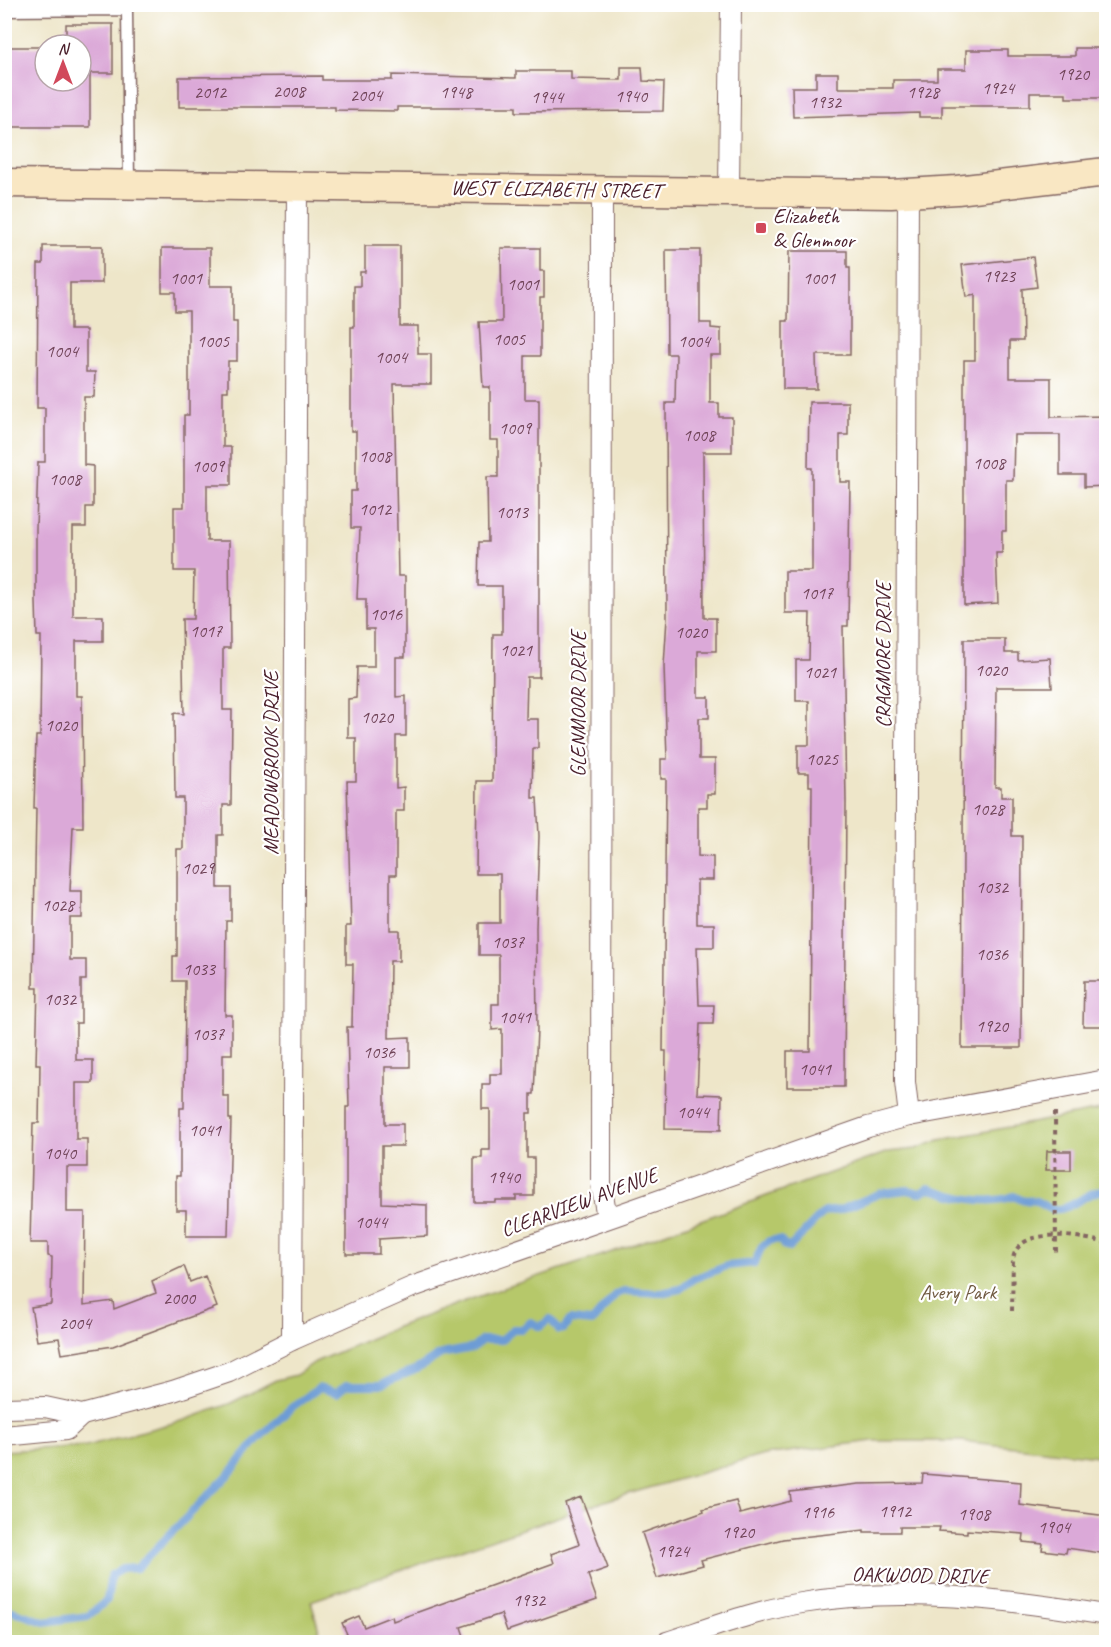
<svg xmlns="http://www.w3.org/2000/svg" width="1111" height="1647" font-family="Caveat,sans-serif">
  <rect width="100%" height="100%" fill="#fff"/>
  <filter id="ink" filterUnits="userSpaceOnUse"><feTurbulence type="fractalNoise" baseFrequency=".0167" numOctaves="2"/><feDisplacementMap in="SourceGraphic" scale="12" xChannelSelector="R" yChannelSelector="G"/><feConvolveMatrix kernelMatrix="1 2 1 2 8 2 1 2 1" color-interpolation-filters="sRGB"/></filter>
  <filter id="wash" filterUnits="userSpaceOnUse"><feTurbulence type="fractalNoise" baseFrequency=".008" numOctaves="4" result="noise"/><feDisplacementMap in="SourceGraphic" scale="24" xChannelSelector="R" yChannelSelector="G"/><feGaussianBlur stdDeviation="1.35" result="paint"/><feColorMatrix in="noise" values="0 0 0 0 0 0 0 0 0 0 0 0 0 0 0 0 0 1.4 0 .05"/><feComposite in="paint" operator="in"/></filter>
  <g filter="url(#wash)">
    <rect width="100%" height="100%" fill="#eee6c9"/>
    <!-- green -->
    <polygon fill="#b6c86b" stroke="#80744b" stroke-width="1.5" points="1106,1109 1106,1457 961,1441 873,1441 764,1455 614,1498 311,1601 322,1642 5,1642 4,1451 86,1446 185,1420 231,1403 276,1380 296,1375 315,1362 392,1329 465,1301 618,1250 888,1152 916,1149 940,1140"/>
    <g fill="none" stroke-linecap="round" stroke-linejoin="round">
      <!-- stream -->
      <path stroke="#6d9cd5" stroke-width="8" d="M4 1608 44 1622 88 1616 107 1600 111 1575 122 1569 137 1568 231 1472 257 1440 292 1407 319 1388 337 1393 346 1385H380L417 1369 441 1354 473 1348 482 1340H502L513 1329H522L531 1322 540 1327 550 1319 559 1330 564 1329 570 1320 592 1322 616 1294 624 1291 661 1293 680 1289 693 1279 727 1266 755 1263C760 1249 763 1238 780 1240L785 1246 790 1247 824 1212 840 1210 881 1193 908 1190 920 1193 929 1188C955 1197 988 1206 1014 1196 1028 1204 1024 1199 1036 1201 1042 1203 1047 1209 1053 1209 1072 1211 1087 1190 1106 1190"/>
    </g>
    <g id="blocks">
      <!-- building -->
      <g fill="#dba9d8">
        <polygon points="66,24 113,24 113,73 90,73 90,127 8,127 8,47 45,47 45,81 81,81 81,45 66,45"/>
        <polygon points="1075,48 1102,48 1103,98 1066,98 1066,93 1030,93 1030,106 942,106 942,117 919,117 919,113 793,117 792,87 816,87 816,73 838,73 838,88 893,88 893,80 937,80 937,69 966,69 966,50 1008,50 1008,56 1075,56"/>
        <polygon points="621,67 642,67 643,81 664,82 663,111 516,112 516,107 397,107 397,111 335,110 335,107 179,107 179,77 322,76 322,80 392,80 392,75 516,78 516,71 571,71 571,79 621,80"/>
        <polygon points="43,246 102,246 102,283 70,283 70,330 86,330 86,372 95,372 94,397 84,397 84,465 93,466 93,507 86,507 86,527 73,527 73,616 103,616 103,641 76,641 76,696 82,696 83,827 73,827 70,891 82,891 82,918 70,918 70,960 86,960 86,980 81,980 81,1023 76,1023 76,1060 93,1060 93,1083 76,1083 76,1139 87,1139 87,1167 67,1167 67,1212 85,1212 84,1305 113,1301 114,1309 156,1293 152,1281 184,1266 190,1282 205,1276 217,1307 113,1346 62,1354 59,1338 37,1341 31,1307 51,1304 52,1257 48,1256 48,1243 30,1243 33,1123 39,1123 40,1064 36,1064 38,988 33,988 36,808 34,808 36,736 40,736 41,636 37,636 36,601 36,529 38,462 45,462 45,408 37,408 38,264 43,264"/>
        <polygon points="365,246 400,246 400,326 418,326 418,354 431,354 431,384 394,384 398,576 405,576 405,657 396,657 396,697 406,696 406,736 396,736 396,788 404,787 404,811 396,811 396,875 390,875 390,930 399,930 399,961 390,961 389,1038 410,1037 410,1067 385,1067 385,1124 403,1124 403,1146 382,1146 382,1203 427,1205 427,1236 379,1239 379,1254 346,1254 346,1107 349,1107 347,1027 352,1027 353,964 346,964 346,926 351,926 347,781 356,781 356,738 348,738 348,699 356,698 357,667 374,667 374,629 366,629 366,599 357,599 360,528 351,528 351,491 356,491 356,431 351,431 351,327 354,327 354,286 360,286 360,272 365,272"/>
        <polygon points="162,248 210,248 210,286 233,286 233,322 237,322 237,361 228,361 228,391 223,391 223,447 231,447 231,485 207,485 207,541 229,541 230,648 223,648 223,710 232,710 231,805 223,805 223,835 218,835 218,888 231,888 231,921 226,921 225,1015 232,1015 232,1054 223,1054 223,1096 229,1096 229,1119 231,1119 228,1236 186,1236 186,1210 176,1210 176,1176 180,1176 180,1108 184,1108 185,981 173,981 173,956 177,956 177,849 183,849 183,798 175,798 174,713 184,714 182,619 193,619 194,571 174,571 174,507 184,507 184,415 189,415 189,311 175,311 175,292 162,292"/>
        <polygon points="501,248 540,248 540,271 544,271 544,297 540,297 540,356 525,356 525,399 539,399 539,677 527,677 526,719 538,719 538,748 533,748 532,798 537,798 539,836 536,928 537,1030 534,1094 531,1094 531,1113 527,1113 527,1158 534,1158 534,1196 516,1196 516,1200 495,1200 495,1202 474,1202 474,1158 482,1158 482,1150 490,1150 490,1109 482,1109 482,1084 490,1084 490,1074 502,1074 502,1029 492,1030 492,1004 499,1004 499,955 479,955 479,923 500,923 500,874 476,874 477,781 492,781 493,634 502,634 502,586 478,586 479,542 488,542 487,477 498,477 498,440 490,440 490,387 483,387 479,322 502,322"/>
        <polygon points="666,250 700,250 700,323 711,323 711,328 721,329 721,355 710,355 710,403 719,403 719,417 732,417 732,452 703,452 704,618 716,618 716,651 698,651 698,697 709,697 709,718 699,718 699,759 715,759 715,794 707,794 707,807 698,807 698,856 713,857 713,880 697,880 697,924 714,924 714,947 697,947 699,1005 714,1005 713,1024 700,1024 697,1094 722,1095 721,1130 665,1129 666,1051 663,1051 666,779 661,779 661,759 667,759 664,666 667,618 666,403 675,403 676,354 667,354"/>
        <polygon points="789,251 847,251 847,268 850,268 850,355 816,355 817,389 783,389 783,321 788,321"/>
        <polygon points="1033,257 1037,287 1022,289 1023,341 1010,341 1010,378 1051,378 1051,417 1107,416 1107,486 1084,487 1084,475 1060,475 1060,435 1014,435 1013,480 1006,480 1006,531 1002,531 1002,553 996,553 998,603 964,605 964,360 975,360 975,295 966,297 962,265"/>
        <polygon points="809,402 848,402 848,435 840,435 840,482 850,482 848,626 843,626 846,803 844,1087 787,1087 787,1051 810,1051 812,786 809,786 809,773 798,773 798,745 809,745 809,701 796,701 796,660 809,660 810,613 785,613 785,571 812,571 812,468 808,468"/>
        <polygon points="964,639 1005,639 1005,653 1018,653 1018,660 1050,658 1052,687 996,687 995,787 1001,787 1001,797 1012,797 1012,836 1022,836 1021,1048 962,1048"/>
        <polygon points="1084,981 1107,981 1107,1026 1083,1026"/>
        <polygon points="1047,1151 1071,1151 1071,1170 1046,1170"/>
        <polygon points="923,1474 1021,1482 1020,1505 1107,1516 1107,1554 1067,1548 1066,1553 1042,1550 1043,1544 1023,1542 1024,1534 967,1530 967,1533 939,1531 940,1527 900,1527 900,1532 864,1532 864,1530 783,1539 701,1560 703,1565 657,1578 642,1533 704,1511 703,1509 736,1501 740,1514 791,1501 790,1492 859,1484 922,1483"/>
        <polygon points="581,1497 608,1568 588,1575 597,1600 507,1631 501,1614 461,1627 466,1642 328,1642 347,1634 342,1623 359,1616 364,1627 392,1616 393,1621 554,1563 551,1554 579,1544 565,1503"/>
      </g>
    </g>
  </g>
  <g filter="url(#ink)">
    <use href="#blocks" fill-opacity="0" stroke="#836562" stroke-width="1.5"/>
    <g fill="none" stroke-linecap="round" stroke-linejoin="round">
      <!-- lane casing -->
      <g stroke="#836562" stroke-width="13">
        <polyline id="lane" points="4,11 127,10 129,183"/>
      </g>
      <!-- street casing -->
      <g stroke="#836562" stroke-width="22">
        <g id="street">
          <polyline points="602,189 601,1184 607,1217"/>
          <polyline points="729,191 731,4"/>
          <polyline points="908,193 905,1082 909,1116"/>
          <polyline points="292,1340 297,187"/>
          <polyline points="4,1408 45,1407 82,1415 173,1391 229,1372 292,1340 412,1287 868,1127 909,1116 1106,1080"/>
          <polyline points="4,1436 66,1430 82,1415"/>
          <path d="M667 1642C710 1628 757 1610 802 1603 903 1586 1006 1599 1106 1615"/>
        </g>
      </g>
      <!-- secondary casing -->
      <g stroke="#836562" stroke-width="31">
        <polyline id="secondary" points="4,183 891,194 957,190 1106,172"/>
      </g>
      <!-- path -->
      <g stroke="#836562" stroke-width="4" stroke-dasharray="4.5 4.5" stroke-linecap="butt">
        <polyline points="1055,1112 1056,1256"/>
        <path d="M1012 1311 1013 1259C1018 1224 1084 1237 1106 1243"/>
      </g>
      <!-- lane -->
      <use href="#lane" stroke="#fff" stroke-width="10"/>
      <!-- street -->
      <use href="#street" stroke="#fff" stroke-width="20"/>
      <!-- secondary -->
      <use href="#secondary" stroke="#f9e7c3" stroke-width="28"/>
    </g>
  </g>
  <!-- markers -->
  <rect fill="#d1495b" stroke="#fff" stroke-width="2" x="755" y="222" width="12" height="12" rx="3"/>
  <g text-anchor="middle" stroke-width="4.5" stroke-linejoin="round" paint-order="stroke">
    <!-- number labels -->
    <g font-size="18" fill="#6e4256">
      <text x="1073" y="80">1920</text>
      <text x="998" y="94">1924</text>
      <text x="289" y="97">2008</text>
      <text x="210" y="98">2012</text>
      <text x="456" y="98">1948</text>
      <text x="923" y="98">1928</text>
      <text x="366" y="101">2004</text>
      <text x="631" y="102">1940</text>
      <text x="547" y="103">1944</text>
      <text x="825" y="108">1932</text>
      <text x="999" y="282">1923</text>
      <text x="186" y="284">1001</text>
      <text x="819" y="284">1001</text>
      <text x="523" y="290">1001</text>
      <text x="509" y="345">1005</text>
      <text x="213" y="347">1005</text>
      <text x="694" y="347">1004</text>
      <text x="62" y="357">1004</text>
      <text x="391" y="363">1004</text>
      <text x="515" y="434">1009</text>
      <text x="699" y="441">1008</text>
      <text x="375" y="462">1008</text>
      <text x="989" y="469">1008</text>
      <text x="208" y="472">1009</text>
      <text x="65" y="485">1008</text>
      <text x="375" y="515">1012</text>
      <text x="512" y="518">1013</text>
      <text x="817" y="599">1017</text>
      <text x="386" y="620">1016</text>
      <text x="206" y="637">1017</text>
      <text x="691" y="638">1020</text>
      <text x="516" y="656">1021</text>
      <text x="991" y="676">1020</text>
      <text x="820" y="678">1021</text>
      <text x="377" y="723">1020</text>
      <text x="61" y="731">1020</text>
      <text x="822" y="765">1025</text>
      <text x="988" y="815">1028</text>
      <text x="198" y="874">1029</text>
      <text x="992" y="893">1032</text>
      <text x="58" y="911">1028</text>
      <text x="508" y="948">1037</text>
      <text x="992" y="960">1036</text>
      <text x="199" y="975">1033</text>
      <text x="60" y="1005">1032</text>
      <text x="515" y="1023">1041</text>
      <text x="992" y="1032">1920</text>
      <text x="208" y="1040">1037</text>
      <text x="379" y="1058">1036</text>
      <text x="815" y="1075">1041</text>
      <text x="693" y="1118">1044</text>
      <text x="205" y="1136">1041</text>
      <text x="60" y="1159">1040</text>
      <text x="504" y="1183">1940</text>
      <text x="371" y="1228">1044</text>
      <text x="179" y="1304">2000</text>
      <text x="75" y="1329">2004</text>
      <text x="895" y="1517">1912</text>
      <text x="818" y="1518">1916</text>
      <text x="974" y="1520">1908</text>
      <text x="1054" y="1533">1904</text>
      <text x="738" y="1538">1920</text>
      <text x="673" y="1557">1924</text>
      <text x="529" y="1606">1932</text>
    </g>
    <!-- street labels -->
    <g font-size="21" fill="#4a1f2b" stroke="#fff">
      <text transform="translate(556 189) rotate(1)" y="7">WEST ELIZABETH STREET</text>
      <text transform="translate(883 655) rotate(-90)" y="7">CRAGMORE DRIVE</text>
      <text transform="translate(578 704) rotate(-90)" y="7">GLENMOOR DRIVE</text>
      <text transform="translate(271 763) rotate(-90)" y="7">MEADOWBROOK DRIVE</text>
      <text transform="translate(579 1202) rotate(-20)" y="7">CLEARVIEW AVENUE</text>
      <text transform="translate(920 1575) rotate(1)" y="7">OAKWOOD DRIVE</text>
    </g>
    <!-- poi labels -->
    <g font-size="21" fill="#4a1f2b" stroke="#fff" text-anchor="start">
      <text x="773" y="223">Elizabeth<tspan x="773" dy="24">&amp; Glenmoor</tspan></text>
    </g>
    <!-- park labels -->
    <g font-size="21" fill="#705a41" stroke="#fff">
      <text x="958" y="1299">Avery Park</text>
    </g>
  </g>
  <!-- margin -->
  <rect width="1111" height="1647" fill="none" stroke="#fff" stroke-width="24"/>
  <!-- north arrow -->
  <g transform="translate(63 63)"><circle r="28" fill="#ffffff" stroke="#b7a5aa" stroke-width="1.5"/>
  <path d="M0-4.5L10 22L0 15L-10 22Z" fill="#d1495b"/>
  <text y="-9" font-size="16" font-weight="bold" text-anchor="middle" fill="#4a1f2b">N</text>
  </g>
</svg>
